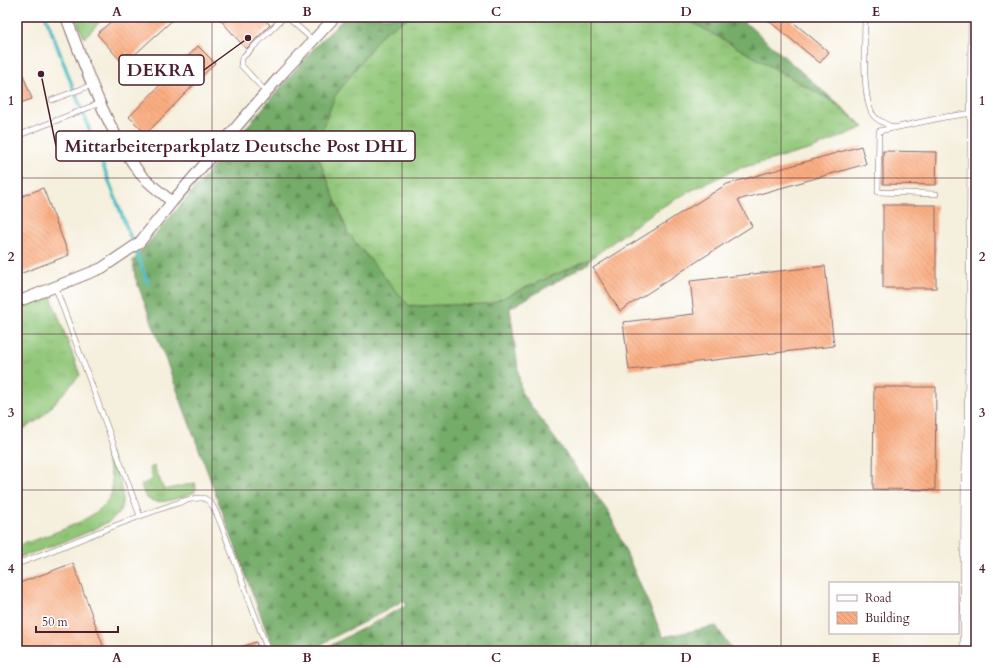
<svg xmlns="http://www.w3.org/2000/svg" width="993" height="668" font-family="Cardo,serif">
  <defs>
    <pattern id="grass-tufts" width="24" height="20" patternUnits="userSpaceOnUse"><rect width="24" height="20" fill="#92c779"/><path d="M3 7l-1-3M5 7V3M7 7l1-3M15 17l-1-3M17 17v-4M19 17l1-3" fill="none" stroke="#7faa69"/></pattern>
    <pattern id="forest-firs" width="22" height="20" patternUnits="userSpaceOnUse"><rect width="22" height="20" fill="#75ac69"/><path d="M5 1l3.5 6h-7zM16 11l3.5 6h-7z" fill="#628b57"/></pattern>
    <pattern id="building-back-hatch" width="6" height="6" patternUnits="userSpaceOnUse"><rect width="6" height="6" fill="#faad81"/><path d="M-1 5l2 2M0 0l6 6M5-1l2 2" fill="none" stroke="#d89470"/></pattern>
  </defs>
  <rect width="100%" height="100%" fill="#fff"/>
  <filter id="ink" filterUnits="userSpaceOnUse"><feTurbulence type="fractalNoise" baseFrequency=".025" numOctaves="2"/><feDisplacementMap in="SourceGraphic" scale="8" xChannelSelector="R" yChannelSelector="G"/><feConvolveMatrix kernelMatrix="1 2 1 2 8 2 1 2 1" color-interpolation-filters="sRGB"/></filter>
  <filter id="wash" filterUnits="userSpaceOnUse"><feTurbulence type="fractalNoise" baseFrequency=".012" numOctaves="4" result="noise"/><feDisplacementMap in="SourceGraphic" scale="16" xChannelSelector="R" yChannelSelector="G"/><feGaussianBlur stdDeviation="0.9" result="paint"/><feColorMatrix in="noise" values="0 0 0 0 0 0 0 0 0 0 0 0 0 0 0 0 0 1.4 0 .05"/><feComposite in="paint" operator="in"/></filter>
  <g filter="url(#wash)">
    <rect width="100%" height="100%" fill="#f5efdd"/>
    <!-- grass -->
    <g fill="url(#grass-tufts)" stroke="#6e7352">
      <polygon points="75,17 105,17 84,38"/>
      <polygon points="409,17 683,17 832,101 864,127 812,149 737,169 690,191 655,211 590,259 489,304 409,306 348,233 315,148 335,96 382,34"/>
      <polygon points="50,294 80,375 41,418 17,433 17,307"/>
      <path d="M109 452C115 468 126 492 121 509 116 527 37 551 17 558V546C41 537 112 518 112 488 113 478 108 466 106 455Z"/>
      <path d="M154 466 164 490 195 483 196 488 194 493C182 497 159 506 148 499 144 495 143 490 141 485L153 479 150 468Z"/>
    </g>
    <!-- forest -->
    <g fill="url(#forest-firs)" stroke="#60664a">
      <polygon points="345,17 409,17 382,34 335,96 315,148 348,233 409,306 489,304 590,259 589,263 510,308 521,392 609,513 663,637 716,626 733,651 320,651 407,605 404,600 380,614 336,636 310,651 274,651 135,277 133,261 313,49"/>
      <polygon points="683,17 739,17 864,127 832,101"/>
    </g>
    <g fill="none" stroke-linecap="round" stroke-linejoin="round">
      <!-- stream -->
      <polyline stroke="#4bbac0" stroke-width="3.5" points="46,17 148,283"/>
    </g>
    <g id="blocks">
      <!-- building -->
      <g fill="url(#building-back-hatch)">
        <polygon points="116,17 176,17 132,57 128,53 120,60 97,34"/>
        <polygon points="218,17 262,17 270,25 246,49"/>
        <polygon points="764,17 787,17 829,52 820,63"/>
        <polygon points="198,46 215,63 146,134 129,117"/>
        <polygon points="17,62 18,62 32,99 17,104"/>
        <polygon points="861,146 866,164 738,200 752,226 620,311 593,268 727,184"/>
        <polygon points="883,151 937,152 936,185 883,184"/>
        <polygon points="43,188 69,255 17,275 17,198"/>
        <rect x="883" y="205" width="53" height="83"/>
        <polygon points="825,266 834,346 629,370 623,322 694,314 690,281"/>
        <polygon points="874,387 936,387 935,490 873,489"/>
        <polygon points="73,563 105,651 17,651 17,584"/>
        <polygon points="256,642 259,651 233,651 233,650"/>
      </g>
    </g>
  </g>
  <g filter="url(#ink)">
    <use href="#blocks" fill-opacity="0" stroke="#866869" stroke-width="1"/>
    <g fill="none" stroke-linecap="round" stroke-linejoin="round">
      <!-- lane casing -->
      <g stroke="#866869" stroke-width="6">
        <g id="lane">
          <path d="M865 17C865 37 861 105 875 117 880 122 888 125 894 128L945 117 973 113"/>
          <polyline points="266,92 241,65 242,58 283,18 287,17 313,40"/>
          <polyline points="52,100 92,85"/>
          <polyline points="893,128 879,131 878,192 936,194"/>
          <polyline points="17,136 100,103"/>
          <polyline points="55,286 140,516"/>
          <path d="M17 564C68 545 118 523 169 506 178 503 192 497 202 498 212 499 217 515 221 524L268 651"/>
        </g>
      </g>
      <!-- street casing -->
      <g stroke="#866869" stroke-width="12">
        <g id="street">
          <path d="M66 17C86 70 105 125 138 171 146 182 162 193 172 202"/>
          <polyline points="17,302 102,268 139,243 172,202 280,76 335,17"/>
        </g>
      </g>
      <!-- primary casing -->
      <g stroke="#866869" stroke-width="16">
        <polyline id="primary" points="968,651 969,482 972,432 974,296 976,17"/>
      </g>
      <!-- lane -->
      <use href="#lane" stroke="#fff" stroke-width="5"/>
      <!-- street -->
      <use href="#street" stroke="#fff" stroke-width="10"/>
      <!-- primary -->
      <use href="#primary" stroke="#fff" stroke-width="15"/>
    </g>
  </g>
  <!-- grid -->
  <path fill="none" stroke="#4a1f2b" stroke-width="1" stroke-opacity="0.55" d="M212 17V651M402 17V651M591 17V651M781 17V651M17 178H976M17 334H976M17 490H976"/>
  <!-- callouts -->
  <path fill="none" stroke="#4a1f2b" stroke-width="1.5" d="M248 38L204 70M41 74L56 146"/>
  <g fill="#4a1f2b" stroke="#fff" stroke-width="1.5">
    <circle cx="248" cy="38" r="4"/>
    <circle cx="41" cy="74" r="4"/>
  </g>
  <g fill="#fff" stroke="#4a1f2b" stroke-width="1.5">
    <rect x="119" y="55" width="85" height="30" rx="4"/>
    <rect x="56" y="131" width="359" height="30" rx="4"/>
  </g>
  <g font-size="18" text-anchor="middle" font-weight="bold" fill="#4a1f2b">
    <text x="161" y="76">DEKRA</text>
    <text x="236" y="152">Mittarbeiterparkplatz Deutsche Post DHL</text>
  </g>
  <!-- margin -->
  <rect width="993" height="668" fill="none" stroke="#fff" stroke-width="44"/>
  <!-- legend -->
  <rect x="829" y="582" width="130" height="52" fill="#ffffff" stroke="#b7a5aa"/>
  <rect x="837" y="595" width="20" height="6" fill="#ffffff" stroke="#b7a5aa"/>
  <text x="865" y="602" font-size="12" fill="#4a1f2b">Road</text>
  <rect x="837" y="612" width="20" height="12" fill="url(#building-back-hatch)" stroke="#b7a5aa"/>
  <text x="865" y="622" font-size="12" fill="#4a1f2b">Building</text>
  <!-- scale -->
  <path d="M36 626v6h82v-6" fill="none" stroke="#4a1f2b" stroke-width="2"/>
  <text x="42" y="626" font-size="12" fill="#4a1f2b" stroke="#ffffff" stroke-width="3" paint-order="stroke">50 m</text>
  <rect x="22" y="22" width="949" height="624" fill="none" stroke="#4a1f2b" stroke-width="1.5"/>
  <g font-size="13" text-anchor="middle" font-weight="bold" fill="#4a1f2b">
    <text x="117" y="16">A</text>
    <text x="307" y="16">B</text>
    <text x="496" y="16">C</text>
    <text x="686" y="16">D</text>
    <text x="876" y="16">E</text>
    <text x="11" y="105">1</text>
    <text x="982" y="105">1</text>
    <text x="11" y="261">2</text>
    <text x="982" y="261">2</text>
    <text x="11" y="417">3</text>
    <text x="982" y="417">3</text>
    <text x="11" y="573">4</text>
    <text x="982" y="573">4</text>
    <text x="117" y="662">A</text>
    <text x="307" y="662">B</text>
    <text x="496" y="662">C</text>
    <text x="686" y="662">D</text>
    <text x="876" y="662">E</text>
  </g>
</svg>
